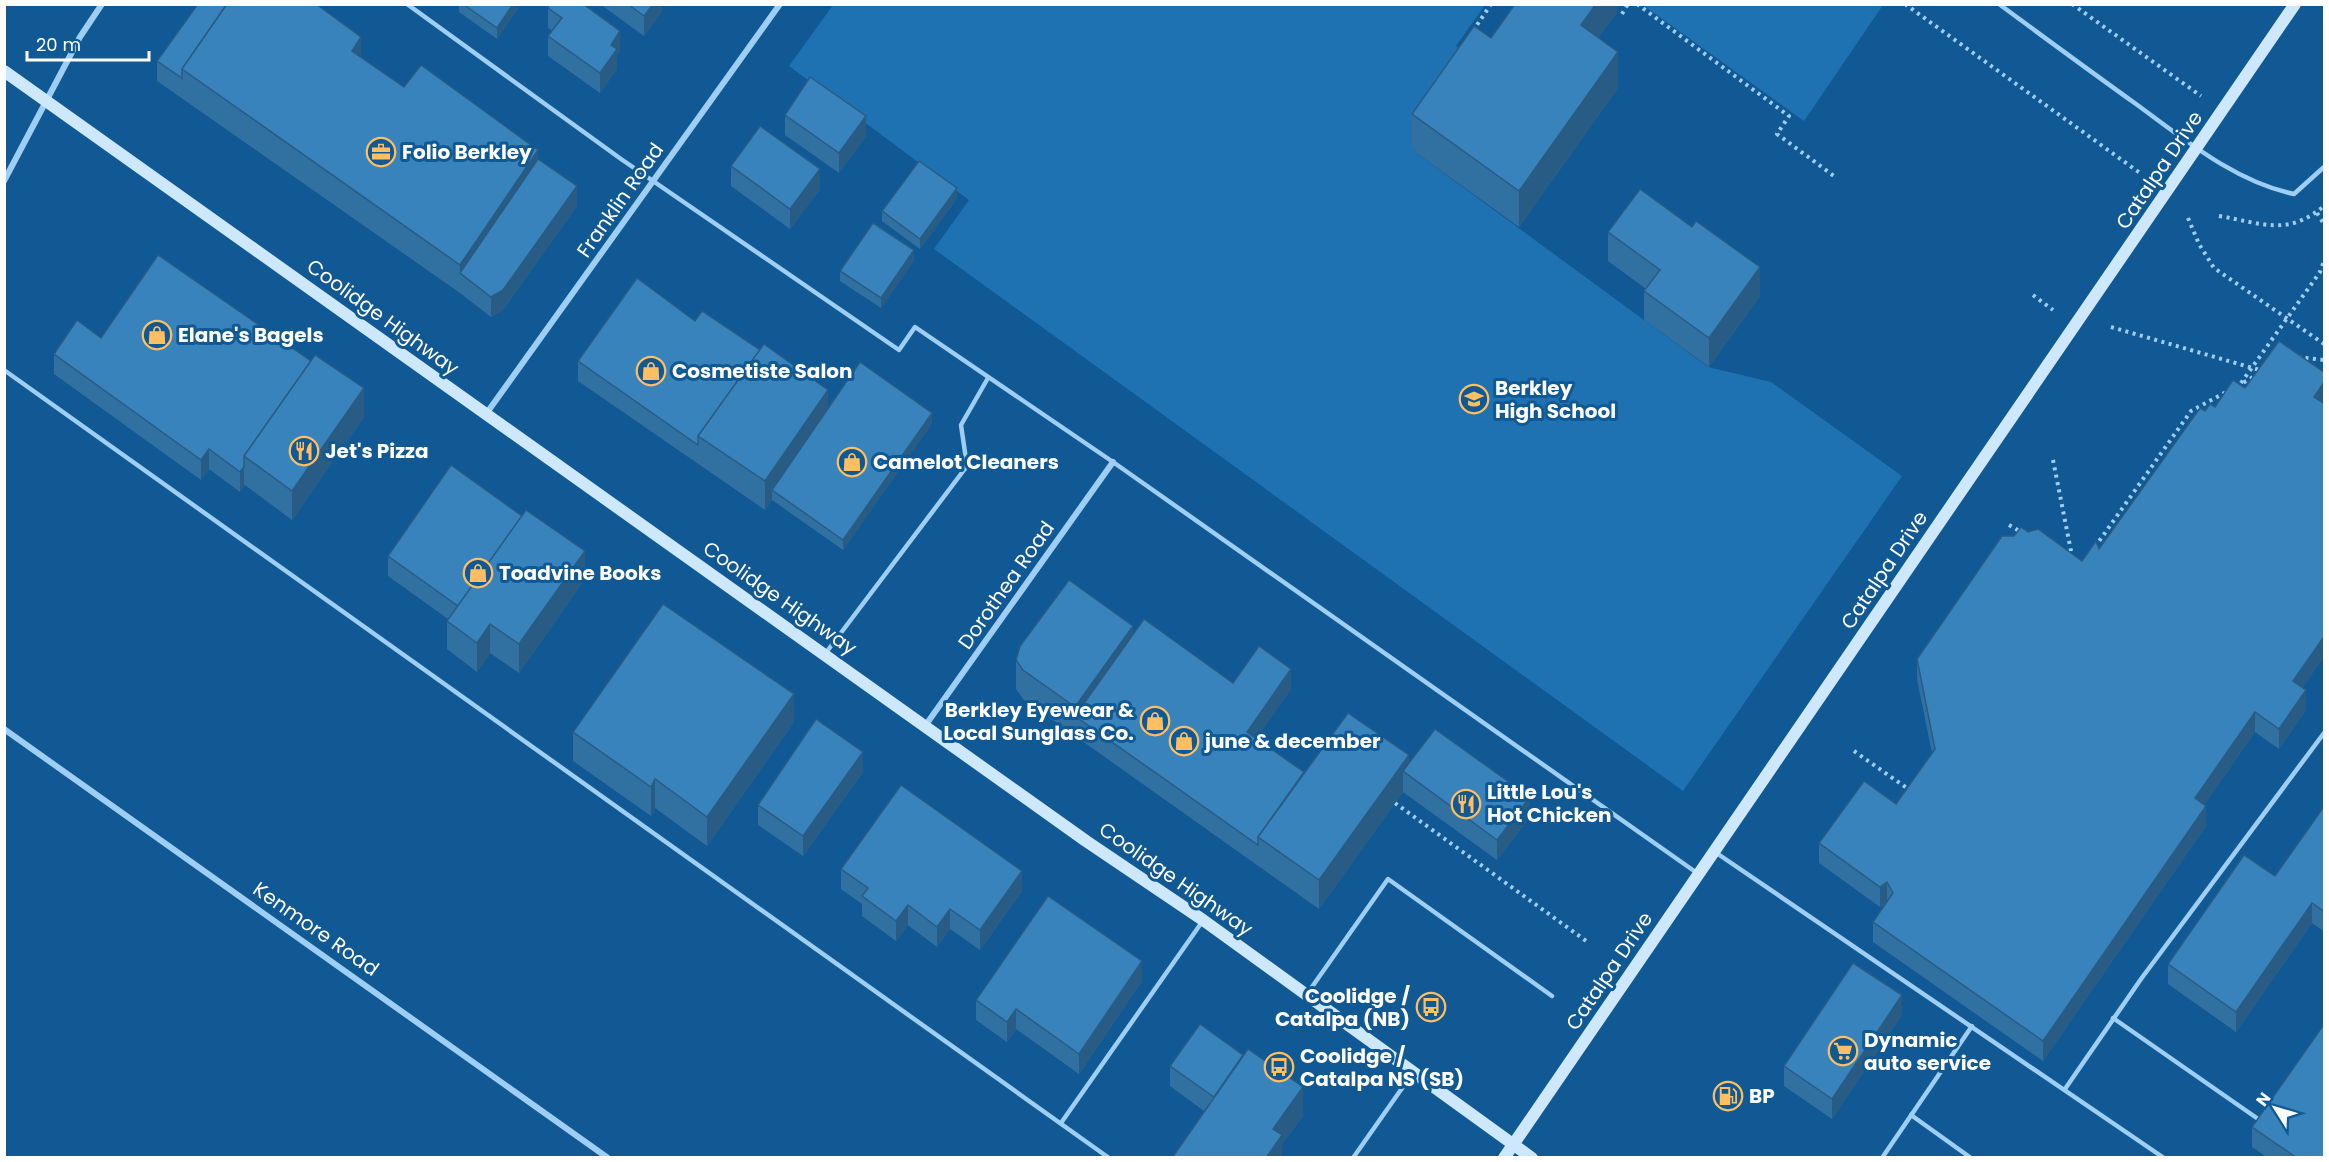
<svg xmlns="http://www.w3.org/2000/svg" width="2329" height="1162" font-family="Poppins,sans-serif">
  <rect width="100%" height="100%" fill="#105994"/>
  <!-- green -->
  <g fill="#1f72b1">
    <polygon points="833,5 1485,5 1456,46 1474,62 1412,150 1708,367 1771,382 1902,476 1683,791 934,249 969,200 789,66"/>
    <polygon points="1643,5 1883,5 1804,121"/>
  </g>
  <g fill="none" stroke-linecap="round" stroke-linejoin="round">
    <!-- path -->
    <g stroke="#9ecef3" stroke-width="4" stroke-dasharray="3 4.5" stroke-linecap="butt">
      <polyline points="1637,4 1789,116 1777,134 1834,176"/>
      <polyline points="1905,4 2140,173"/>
      <polyline points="2072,4 2201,96"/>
      <polyline points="1622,14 1628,4"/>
      <polyline points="1473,31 1491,4"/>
      <polyline points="2317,213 2324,224"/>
      <path d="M2219 216C2262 223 2287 237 2324 206"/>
      <polyline points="2188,218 2199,244 2214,268 2324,344"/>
      <polyline points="2033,295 2053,310"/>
      <polyline points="2111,327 2263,371"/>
      <polyline points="2298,357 2324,360"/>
      <polyline points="2241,383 2320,272 2324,261"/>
      <polyline points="2237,386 2257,375"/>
      <polyline points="2053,460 2072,556"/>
      <polyline points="2009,525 2021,532"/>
      <polyline points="2095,547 2191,411 2228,391"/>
      <polyline points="1854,751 1911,791"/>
      <polyline points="1395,803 1589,943"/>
    </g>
    <!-- lane -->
    <g stroke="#9ecef3" stroke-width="4.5">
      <polyline points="407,4 621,159 899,350 915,327 1113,462 1697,873"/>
      <path d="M1999 4C2045 38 2090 71 2136 104 2184 139 2235 182 2294 194L2324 167"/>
      <polyline points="4,370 1109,1158"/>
      <polyline points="825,654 967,466 961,425 988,378"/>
      <polyline points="1715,852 2164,1158"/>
      <polyline points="1307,994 1388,879 1552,996"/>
      <polyline points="2113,1018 2261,1121"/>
      <polyline points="2065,1089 2141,979 2324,733"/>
      <polyline points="1911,1115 1971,1158"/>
      <polyline points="1061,1123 1202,922"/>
      <polyline points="1353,1158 1412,1074"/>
      <polyline points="1882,1158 1972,1026"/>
    </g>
    <!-- street -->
    <g stroke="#9ecef3" stroke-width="6">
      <polyline points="4,181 80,37 102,4"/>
      <polyline points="486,414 780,4"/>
      <polyline points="925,726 1113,462"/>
      <polyline points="4,729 608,1158"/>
    </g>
    <!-- secondary -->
    <g stroke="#cde7fd" stroke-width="12">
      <polyline points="4,71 1086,841 1203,920 1532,1158"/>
      <polyline points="1504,1158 2295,4"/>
    </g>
  </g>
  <!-- wall -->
  <g fill="#3171a2">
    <polygon points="459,4 519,4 519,7 497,39 459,12"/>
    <polygon points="600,4 663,4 662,6 662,11 644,36"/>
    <polygon points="1617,4 1617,12 1598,38 1618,88 1519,227 1412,150 1412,114 1491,38"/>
    <polygon points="548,8 620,51 617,55 617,69 600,93 548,56 548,36 552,31 548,28"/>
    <polygon points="361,57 404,87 538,159 577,206 503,310 491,317 460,293 157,81 157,61"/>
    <polygon points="785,115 866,136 839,173 785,135"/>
    <polygon points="731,166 820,189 790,229 731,186"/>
    <polygon points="957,198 920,249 882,221 882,211"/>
    <polygon points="1608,232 1760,296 1709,367 1644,320 1644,291 1646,289 1608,261"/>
    <polygon points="914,260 881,308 840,281 840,271"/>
    <polygon points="695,321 828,408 932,423 843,550 772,500 765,510 578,381 578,361"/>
    <polygon points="101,338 364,417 292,520 245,485 240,492 209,469 201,480 54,374 54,354"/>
    <polygon points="2325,373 2325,401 2323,403 2325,404 2325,659 2323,658 2302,688 2306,710 2279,749 2255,732 2204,805 2206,826 2043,1061 1873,942 1873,922 1887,903 1880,907 1819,863 1819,843 1896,804 1932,753 1917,679 1917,659 2014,536 2028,532 2082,561 2099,549 2205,411 2215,407 2245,388"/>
    <polygon points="388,556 585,579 519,673 490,653 477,672 447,649 447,621 448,619 388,576"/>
    <polygon points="1133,635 1233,683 1291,689 1256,739 1304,772 1409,763 1530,817 1497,860 1403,792 1319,909 1023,699 1016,689 1016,660"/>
    <polygon points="794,722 707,846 655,808 651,816 573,761 573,732"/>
    <polygon points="863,772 803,856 758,825 758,805"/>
    <polygon points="2325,805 2325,932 2312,923 2236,1032 2168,984 2168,964 2275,876"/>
    <polygon points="841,869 1022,891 980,950 950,929 937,947 908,925 896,941 862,916 862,904 841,889"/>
    <polygon points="1142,981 1079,1074 1016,1029 1007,1042 976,1020 976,1000"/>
    <polygon points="1902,1015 1832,1119 1784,1086 1784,1066"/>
    <polygon points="1170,1066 1303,1116 1282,1144 1282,1158 1204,1111 1170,1086"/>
    <polygon points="2252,1127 2325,1158 2268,1158 2252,1147"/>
  </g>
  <!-- shaded-wall -->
  <g fill="#285c84">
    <polygon points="513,4 519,4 519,7 497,39 497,28"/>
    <polygon points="653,4 663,4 662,6 662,11 644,36 644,16"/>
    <polygon points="1596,4 1617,4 1617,12 1581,62 1581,25"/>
    <polygon points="620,31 620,51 617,55 617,69 600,93 600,73 611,45"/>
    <polygon points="361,37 361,66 352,51"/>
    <polygon points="1618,52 1618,88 1519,227 1519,191"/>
    <polygon points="866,116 866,136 839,173 839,153"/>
    <polygon points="538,150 538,179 460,273 460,265"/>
    <polygon points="820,169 820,189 790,229 790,209"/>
    <polygon points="577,186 577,206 503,310 491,317 491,297"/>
    <polygon points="957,188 957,198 920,249 920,239"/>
    <polygon points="914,250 914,260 881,308 881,298"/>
    <polygon points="1760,267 1760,296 1709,367 1709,338"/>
    <polygon points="2325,381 2325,401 2314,417 2314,397"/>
    <polygon points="364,388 364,417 292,520 292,491"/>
    <polygon points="828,390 828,419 772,490 772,500 765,510 765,481"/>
    <polygon points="932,413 932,423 843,550 843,540"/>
    <polygon points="209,449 209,469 201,480 201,460"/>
    <polygon points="244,467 244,485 245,485 240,492 240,472"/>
    <polygon points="585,551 585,579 519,673 519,644"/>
    <polygon points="490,624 490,653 477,672 477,643"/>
    <polygon points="1133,626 1133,655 1075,716 1075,736 1075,707"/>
    <polygon points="2323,638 2323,658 2293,701 2293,681"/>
    <polygon points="1291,669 1291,689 1247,752 1247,732"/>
    <polygon points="2306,690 2306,710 2279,749 2279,729"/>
    <polygon points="794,694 794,722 707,846 707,817"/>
    <polygon points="2255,712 2255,732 2195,818 2195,798"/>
    <polygon points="863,752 863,772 803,856 803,836"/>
    <polygon points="1409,755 1409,776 1403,771 1403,792 1319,909 1319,880"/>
    <polygon points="655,779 655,808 651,816 651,787"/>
    <polygon points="1530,797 1530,817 1497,860 1497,840"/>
    <polygon points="2206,806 2206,826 2043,1061 2043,1041"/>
    <polygon points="1022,871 1022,891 980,950 980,930"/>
    <polygon points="1887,882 1887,902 1880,907 1880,887"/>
    <polygon points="2312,903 2312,923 2236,1032 2236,1012"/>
    <polygon points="908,905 908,925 896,941 896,921"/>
    <polygon points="950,909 950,929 937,947 937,927"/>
    <polygon points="1142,961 1142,981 1079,1074 1079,1054"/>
    <polygon points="1902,995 1902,1015 1832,1119 1832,1099"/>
    <polygon points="1016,1009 1016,1029 1007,1042 1007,1022"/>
    <polygon points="1303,1087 1303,1116 1282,1144 1282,1158 1266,1158 1273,1129"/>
  </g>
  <!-- building -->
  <g fill="#3983bc" stroke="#285c84" stroke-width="1.5">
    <polygon points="198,4 227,4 182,69 182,78 157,61"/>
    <polygon points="227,4 316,4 361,37 352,51 404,87 421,65 538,150 460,265 182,69"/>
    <polygon points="463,4 513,4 497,28"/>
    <polygon points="550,4 583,4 620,31 611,45 617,49 600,73 548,36 562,18 548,8"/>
    <polygon points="628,4 653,4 644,16"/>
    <polygon points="1515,4 1596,4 1581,25 1618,52 1519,191 1412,114 1474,26 1491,38"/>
    <polygon points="810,77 866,116 839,153 785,115"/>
    <polygon points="760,126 820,169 790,209 731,166"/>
    <polygon points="538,159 577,186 503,290 491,297 460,273"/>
    <polygon points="919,161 957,188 920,239 882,211"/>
    <polygon points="1640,189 1692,227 1696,221 1760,267 1709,338 1644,291 1660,270 1608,232"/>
    <polygon points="873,223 914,250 881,298 840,271"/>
    <polygon points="158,255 311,361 244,456 244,467 240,472 209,449 201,460 54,354 77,320 101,338"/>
    <polygon points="637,278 695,321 702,311 760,350 698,436 698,445 578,361"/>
    <polygon points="2279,341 2325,373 2325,381 2314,397 2325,404 2325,639 2323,638 2293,681 2306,690 2279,729 2255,712 2195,798 2206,806 2043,1041 1873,922 1893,893 1887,882 1880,887 1819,843 1864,781 1896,804 1935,749 1917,659 2002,536 2014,536 2021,527 2028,532 2038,529 2082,561 2096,541 2099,549 2200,408 2205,411 2210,404 2215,407 2233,380 2245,388"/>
    <polygon points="764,344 828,390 765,481 698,436"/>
    <polygon points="315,355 364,388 292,491 244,456"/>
    <polygon points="860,362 932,413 843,540 772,490"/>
    <polygon points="451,465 522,516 458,606 388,556"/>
    <polygon points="526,510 585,551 519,644 490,624 477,643 447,621"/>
    <polygon points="1069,580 1133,626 1075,707 1023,670 1016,660 1020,646"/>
    <polygon points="663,604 794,694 707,817 655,779 651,787 573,732"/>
    <polygon points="1144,619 1233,683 1259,646 1291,669 1247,732 1304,772 1258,837 1258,845 1075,716"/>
    <polygon points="1348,713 1409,755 1319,880 1258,837"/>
    <polygon points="816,719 863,752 803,836 758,805"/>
    <polygon points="1435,729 1530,797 1497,840 1403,771"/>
    <polygon points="901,785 1022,871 980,930 950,909 937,927 908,905 896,921 862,896 868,888 841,869"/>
    <polygon points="2325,805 2325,912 2312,903 2236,1012 2168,964 2244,855 2275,876"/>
    <polygon points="1048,896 1142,961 1079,1054 1016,1009 1007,1022 976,1000"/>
    <polygon points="1853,963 1902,995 1832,1099 1784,1066"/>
    <polygon points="2325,1023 2325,1158 2297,1158 2252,1127"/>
    <polygon points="1200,1024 1243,1055 1214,1097 1170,1066"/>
    <polygon points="1248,1049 1303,1087 1273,1129 1282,1135 1266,1158 1172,1158"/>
  </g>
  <!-- icons -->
  <defs>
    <g id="office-ring" transform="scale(1.5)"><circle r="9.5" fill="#105994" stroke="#ffbf60" stroke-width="1.5"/><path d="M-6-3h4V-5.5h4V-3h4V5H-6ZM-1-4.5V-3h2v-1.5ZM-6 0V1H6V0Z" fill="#ffbf60"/></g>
    <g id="shop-ring" transform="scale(1.5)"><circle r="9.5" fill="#105994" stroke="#ffbf60" stroke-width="1.5"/><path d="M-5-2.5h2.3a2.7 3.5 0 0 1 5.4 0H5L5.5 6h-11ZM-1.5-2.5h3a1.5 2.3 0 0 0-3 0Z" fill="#ffbf60"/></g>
    <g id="school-ring" transform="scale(1.5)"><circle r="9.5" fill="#105994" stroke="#ffbf60" stroke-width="1.5"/><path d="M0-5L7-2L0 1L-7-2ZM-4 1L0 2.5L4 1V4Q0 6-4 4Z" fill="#ffbf60"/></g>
    <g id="restaurant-ring" transform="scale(1.5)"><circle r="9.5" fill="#105994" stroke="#ffbf60" stroke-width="1.5"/><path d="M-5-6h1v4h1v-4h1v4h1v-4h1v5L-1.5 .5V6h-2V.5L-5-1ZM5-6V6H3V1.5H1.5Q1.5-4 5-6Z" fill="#ffbf60"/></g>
    <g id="bus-ring" transform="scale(1.5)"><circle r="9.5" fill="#105994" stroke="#ffbf60" stroke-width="1.5"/><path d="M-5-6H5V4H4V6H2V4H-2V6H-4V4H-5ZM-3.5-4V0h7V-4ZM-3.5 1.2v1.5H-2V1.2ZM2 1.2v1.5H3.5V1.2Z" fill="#ffbf60"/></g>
    <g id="supermarket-ring" transform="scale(1.5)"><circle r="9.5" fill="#105994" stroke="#ffbf60" stroke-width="1.5"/><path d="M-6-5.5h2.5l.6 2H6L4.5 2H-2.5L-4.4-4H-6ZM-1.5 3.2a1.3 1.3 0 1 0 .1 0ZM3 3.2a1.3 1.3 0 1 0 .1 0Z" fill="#ffbf60"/></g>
    <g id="fuel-ring" transform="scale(1.5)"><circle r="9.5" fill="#105994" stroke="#ffbf60" stroke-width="1.5"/><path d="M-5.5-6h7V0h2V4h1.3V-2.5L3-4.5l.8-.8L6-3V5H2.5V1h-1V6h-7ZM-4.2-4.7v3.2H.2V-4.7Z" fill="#ffbf60"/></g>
  </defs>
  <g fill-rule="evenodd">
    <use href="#office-ring" x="381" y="152"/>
    <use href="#shop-ring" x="157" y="335"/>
    <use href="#shop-ring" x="651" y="371"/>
    <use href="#school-ring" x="1474" y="399"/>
    <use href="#restaurant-ring" x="304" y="451"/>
    <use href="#shop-ring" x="852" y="462"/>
    <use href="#shop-ring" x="478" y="573"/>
    <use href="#shop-ring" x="1155" y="721"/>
    <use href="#shop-ring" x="1184" y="741"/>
    <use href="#restaurant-ring" x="1466" y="804"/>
    <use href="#bus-ring" x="1431" y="1007"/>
    <use href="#supermarket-ring" x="1843" y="1051"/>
    <use href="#bus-ring" x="1279" y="1067"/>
    <use href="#fuel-ring" x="1728" y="1096"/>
  </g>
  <g text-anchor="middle" stroke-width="6" stroke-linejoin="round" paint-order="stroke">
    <!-- poi labels -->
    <g font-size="20" font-weight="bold" fill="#fff" stroke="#105994" text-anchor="start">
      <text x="402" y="159">Folio Berkley</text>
      <text x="178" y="342">Elane's Bagels</text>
      <text x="672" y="378">Cosmetiste Salon</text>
      <text x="1495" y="395">Berkley<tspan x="1495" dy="23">High School</tspan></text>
      <text x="325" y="458">Jet's Pizza</text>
      <text x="873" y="469">Camelot Cleaners</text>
      <text x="499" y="580">Toadvine Books</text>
      <text x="1134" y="717" text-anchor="end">Berkley Eyewear &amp;<tspan x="1134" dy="23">Local Sunglass Co.</tspan></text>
      <text x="1205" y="748">june &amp; december</text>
      <text x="1487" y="799">Little Lou's<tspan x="1487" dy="23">Hot Chicken</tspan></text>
      <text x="1410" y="1003" text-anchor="end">Coolidge /<tspan x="1410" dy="23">Catalpa (NB)</tspan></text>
      <text x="1864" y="1047">Dynamic<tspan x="1864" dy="23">auto service</tspan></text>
      <text x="1300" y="1063">Coolidge /<tspan x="1300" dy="23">Catalpa NS (SB)</tspan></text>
      <text x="1749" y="1103">BP</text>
    </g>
    <!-- street labels -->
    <g font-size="20" fill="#fff" stroke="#105994">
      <text transform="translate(2159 170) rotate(-56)" y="7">Catalpa Drive</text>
      <text transform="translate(620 200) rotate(-55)" y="7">Franklin Road</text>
      <text transform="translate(383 317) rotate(36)" y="7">Coolidge Highway</text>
      <text transform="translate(1884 570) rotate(-56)" y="7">Catalpa Drive</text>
      <text transform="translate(1006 585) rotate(-55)" y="7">Dorothea Road</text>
      <text transform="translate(780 598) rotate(35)" y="7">Coolidge Highway</text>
      <text transform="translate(1176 879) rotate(35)" y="7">Coolidge Highway</text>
      <text transform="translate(316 929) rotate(35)" y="7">Kenmore Road</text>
      <text transform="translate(1609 971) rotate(-56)" y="7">Catalpa Drive</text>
    </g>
  </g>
  <!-- border -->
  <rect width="2329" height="1162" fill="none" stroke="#ffffff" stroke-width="12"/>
  <!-- north arrow -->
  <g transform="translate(2275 1108) rotate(307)" stroke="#105994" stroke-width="4.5" paint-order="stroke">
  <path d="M0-4.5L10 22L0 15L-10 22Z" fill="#ffffff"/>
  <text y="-9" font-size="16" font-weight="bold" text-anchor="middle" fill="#ffffff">N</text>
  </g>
  <!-- scale -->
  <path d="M27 51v9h122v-9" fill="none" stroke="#ffffff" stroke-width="3"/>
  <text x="36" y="51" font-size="18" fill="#ffffff" stroke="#105994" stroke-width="4.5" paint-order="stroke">20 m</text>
</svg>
